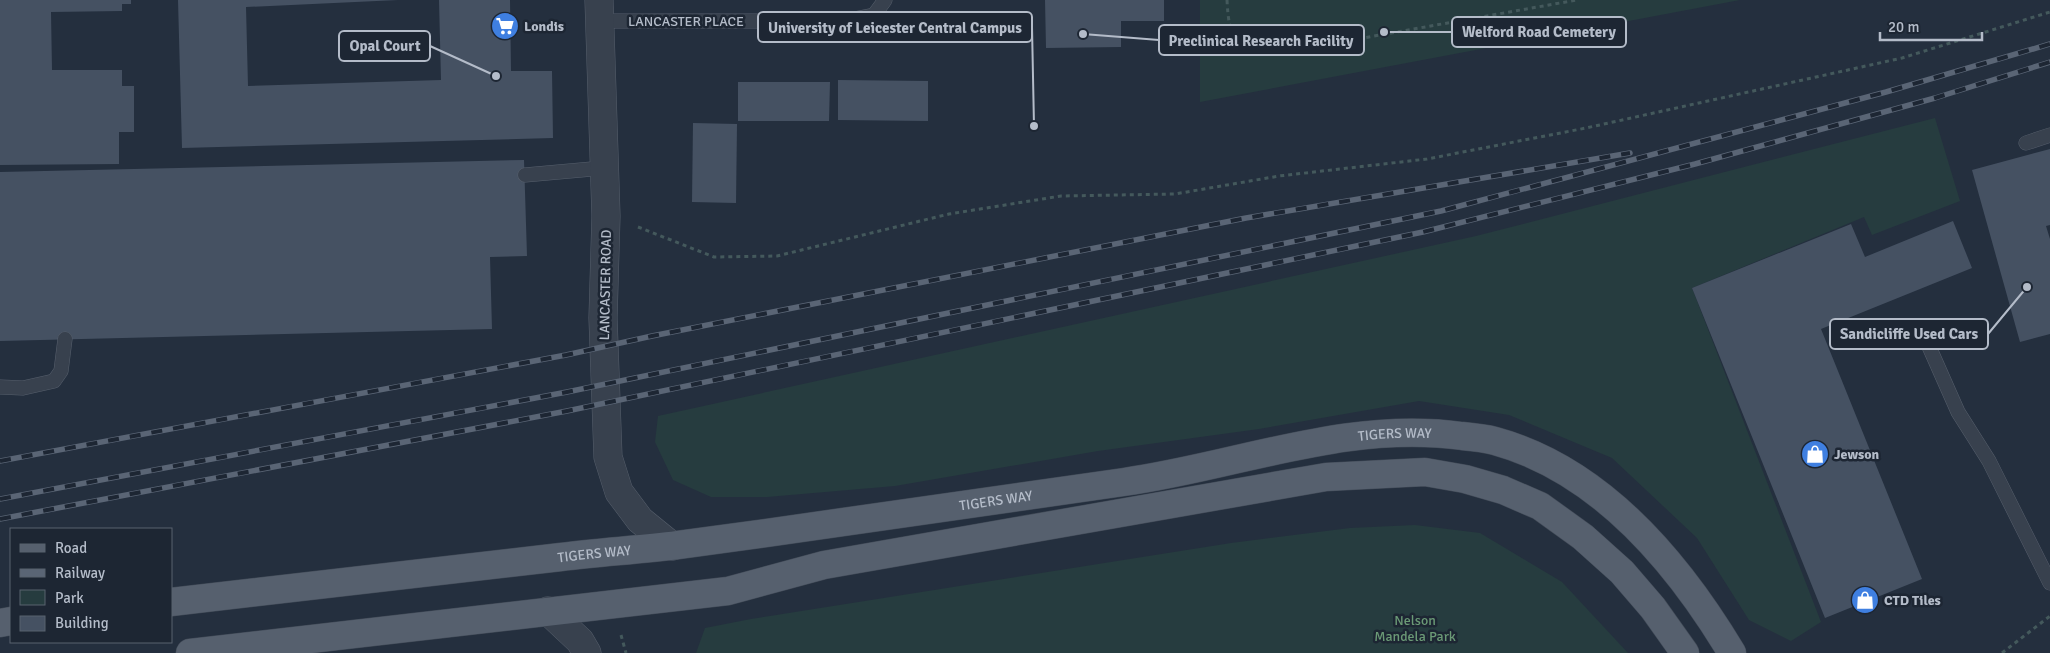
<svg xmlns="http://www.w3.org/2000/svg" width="2050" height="653" font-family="Signika,sans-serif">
  <rect width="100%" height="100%" fill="#242f3e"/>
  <!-- green -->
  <g fill="#263c3f">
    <polygon points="1200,0 1740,0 1200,102"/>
    <polygon points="1935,118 1960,201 1872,235 1864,217 1692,288 1821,622 1791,641 1749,620 1697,538 1612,458 1509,415 1419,401 1259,429 1098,451 895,486 767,497 711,497 673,480 655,442 658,416 1476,236"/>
    <polygon points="1415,525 1480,533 1562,582 1628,653 696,653 705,628 751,619 1231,543 1350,528"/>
  </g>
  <!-- building -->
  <g fill="#455162">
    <polygon points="0,0 131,0 131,4 122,4 122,11 51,12 52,70 122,70 122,86 134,86 134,132 119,132 119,164 0,165"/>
    <polygon points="178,0 398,0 246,7 248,86 441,80 439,0 510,0 511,71 552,71 553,138 182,148"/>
    <polygon points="1045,0 1164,0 1164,21 1121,21 1121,47 1046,48"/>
    <polygon points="838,80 928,81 928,121 838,120"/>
    <polygon points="738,82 830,82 829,121 738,121"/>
    <polygon points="693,123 737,124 736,203 692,202"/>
    <polygon points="2050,149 2050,225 2046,226 2050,239 2050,334 2020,342 1972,170"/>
    <polygon points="524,160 527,256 490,257 492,329 0,341 0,172"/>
    <polygon points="1953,221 1972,268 1821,329 1922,579 1825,618 1692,288 1851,224 1865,257"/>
  </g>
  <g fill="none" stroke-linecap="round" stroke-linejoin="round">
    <!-- service casing -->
    <g stroke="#565f6c" stroke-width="15">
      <g id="service">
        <polyline points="599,21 844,21 874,15 885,0"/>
        <polyline points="2026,143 2050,135"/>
        <polyline points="525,175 603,168"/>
        <polyline points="1927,342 1958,412 1989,461 2050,583"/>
        <polyline points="0,387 23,388 54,381 61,371 65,339"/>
      </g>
    </g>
    <!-- minor casing -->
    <g stroke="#565f6c" stroke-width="29">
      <g id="minor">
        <polyline points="599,0 606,216 603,318 608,457 619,492 640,520 672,546"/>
        <polyline points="548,611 580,641 587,653"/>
      </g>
    </g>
    <!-- primary casing -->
    <g stroke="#414a57" stroke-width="29">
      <g id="primary">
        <path id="s1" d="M171 602C301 587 431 572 561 557 600 552 639 550 678 545 827 525 976 503 1124 482 1238 466 1345 420 1462 436 1473 437 1484 438 1495 441 1601 470 1678 563 1732 653"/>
        <polyline points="0,623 11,621"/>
        <polyline points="190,653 728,591 824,565 1326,477 1425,472 1465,479 1503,490 1540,506 1583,537 1622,572 1653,608 1685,653"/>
      </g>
    </g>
    <!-- path -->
    <g stroke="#44595c" stroke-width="3" stroke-dasharray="4 4" stroke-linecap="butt">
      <path d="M1227 0C1229 39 1234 47 1273 54L1577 0"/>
      <polyline points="638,227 714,257 777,256 949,214 1061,196 1175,194 1279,176 1427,159 1586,128 1902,58 2050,12"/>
      <polyline points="621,635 626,653"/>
      <polyline points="2002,653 2050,616"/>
    </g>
    <!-- service -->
    <use href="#service" stroke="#38414e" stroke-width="14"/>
    <!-- minor -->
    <use href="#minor" stroke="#38414e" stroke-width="28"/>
    <!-- primary -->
    <use href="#primary" stroke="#56606e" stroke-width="28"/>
    <!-- rail casing -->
    <g stroke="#5a6575" stroke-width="5.5">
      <g id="rail">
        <polyline points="0,461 566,355 652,336 1246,218 1630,153"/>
        <polyline points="0,499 567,392 1441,211 1886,92 2050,44"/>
        <polyline points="0,519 567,411 1423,232 1695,164 1935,98 2050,62"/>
      </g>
    </g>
    <!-- rail -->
    <use href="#rail" stroke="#1d2633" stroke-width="4" stroke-dasharray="11" stroke-linecap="butt"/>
  </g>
  <!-- icons -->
  <defs>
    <g id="supermarket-disc" transform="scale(1.4375)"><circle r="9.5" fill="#3f7fe0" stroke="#1d2633"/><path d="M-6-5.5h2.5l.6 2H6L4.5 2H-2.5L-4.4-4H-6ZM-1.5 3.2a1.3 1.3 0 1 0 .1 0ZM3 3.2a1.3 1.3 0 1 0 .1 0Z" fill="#fff"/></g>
    <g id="shop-disc" transform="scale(1.4375)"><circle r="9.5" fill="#3f7fe0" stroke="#1d2633"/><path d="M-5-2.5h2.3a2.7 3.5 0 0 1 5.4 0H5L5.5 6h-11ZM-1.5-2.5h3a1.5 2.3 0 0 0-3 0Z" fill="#fff"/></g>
  </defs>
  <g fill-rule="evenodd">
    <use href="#supermarket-disc" x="505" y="26"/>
    <use href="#shop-disc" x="1815" y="454"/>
    <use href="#shop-disc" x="1865" y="600"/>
  </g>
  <g text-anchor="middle" stroke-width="5" stroke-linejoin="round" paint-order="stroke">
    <!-- street labels -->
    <g font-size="14" fill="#b4bcc9" stroke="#1d2633">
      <text x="686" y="26">LANCASTER PLACE</text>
      <text transform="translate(605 285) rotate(-89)" y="5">LANCASTER ROAD</text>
      <text dy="5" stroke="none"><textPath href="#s1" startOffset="1236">TIGERS WAY</textPath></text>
      <text dy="5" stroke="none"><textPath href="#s1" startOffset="831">TIGERS WAY</textPath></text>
      <text dy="5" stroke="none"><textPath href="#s1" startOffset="426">TIGERS WAY</textPath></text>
    </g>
    <!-- poi labels -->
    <g font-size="14" font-weight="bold" fill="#b4bcc9" stroke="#1d2633" text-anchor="start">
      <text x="524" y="31">Londis</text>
      <text x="1834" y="459">Jewson</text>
      <text x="1884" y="605">CTD Tiles</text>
    </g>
    <!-- park labels -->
    <g font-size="14" fill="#6b9a76" stroke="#1d2633">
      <text x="1415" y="625">Nelson<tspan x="1415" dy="16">Mandela Park</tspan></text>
    </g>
  </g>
  <!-- callouts -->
  <path fill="none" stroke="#b4bcc9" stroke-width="2" d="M1034 126L1032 27M1384 32L1452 32M1083 34L1159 40M496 76L430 46M2027 287L1988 334"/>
  <g fill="#b4bcc9" stroke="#1d2633" stroke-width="2">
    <circle cx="1034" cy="126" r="5"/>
    <circle cx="1384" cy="32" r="5"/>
    <circle cx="1083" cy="34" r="5"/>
    <circle cx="496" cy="76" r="5"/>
    <circle cx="2027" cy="287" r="5"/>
  </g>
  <g fill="#1d2633" stroke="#b4bcc9" stroke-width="2">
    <rect x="758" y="12" width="274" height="30" rx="5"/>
    <rect x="1452" y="17" width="174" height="30" rx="5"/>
    <rect x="1159" y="25" width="205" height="30" rx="5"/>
    <rect x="339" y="31" width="91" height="30" rx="5"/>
    <rect x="1830" y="319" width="158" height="30" rx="5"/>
  </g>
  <g font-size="15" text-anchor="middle" font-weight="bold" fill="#b4bcc9">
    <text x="895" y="33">University of Leicester Central Campus</text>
    <text x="1539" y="37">Welford Road Cemetery</text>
    <text x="1261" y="46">Preclinical Research Facility</text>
    <text x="385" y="51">Opal Court</text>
    <text x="1909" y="339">Sandicliffe Used Cars</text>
  </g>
  <!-- legend -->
  <rect x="10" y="528" width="162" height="115" fill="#1d2633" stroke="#59626f"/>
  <rect x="20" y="544" width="25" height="8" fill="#56606e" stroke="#59626f"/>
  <text x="55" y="553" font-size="15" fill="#b4bcc9">Road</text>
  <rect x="20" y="569" width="25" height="8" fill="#5a6575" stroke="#59626f"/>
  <text x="55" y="578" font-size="15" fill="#b4bcc9">Railway</text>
  <rect x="20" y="590" width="25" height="15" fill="#263c3f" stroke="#59626f"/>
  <text x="55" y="603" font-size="15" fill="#b4bcc9">Park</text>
  <rect x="20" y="616" width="25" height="15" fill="#455162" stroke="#59626f"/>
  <text x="55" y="628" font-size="15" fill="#b4bcc9">Building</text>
  <!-- scale -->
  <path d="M1880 32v8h102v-8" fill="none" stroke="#b4bcc9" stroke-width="2.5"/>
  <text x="1888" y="32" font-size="15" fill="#b4bcc9" stroke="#1d2633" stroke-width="4" paint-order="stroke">20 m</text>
</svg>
